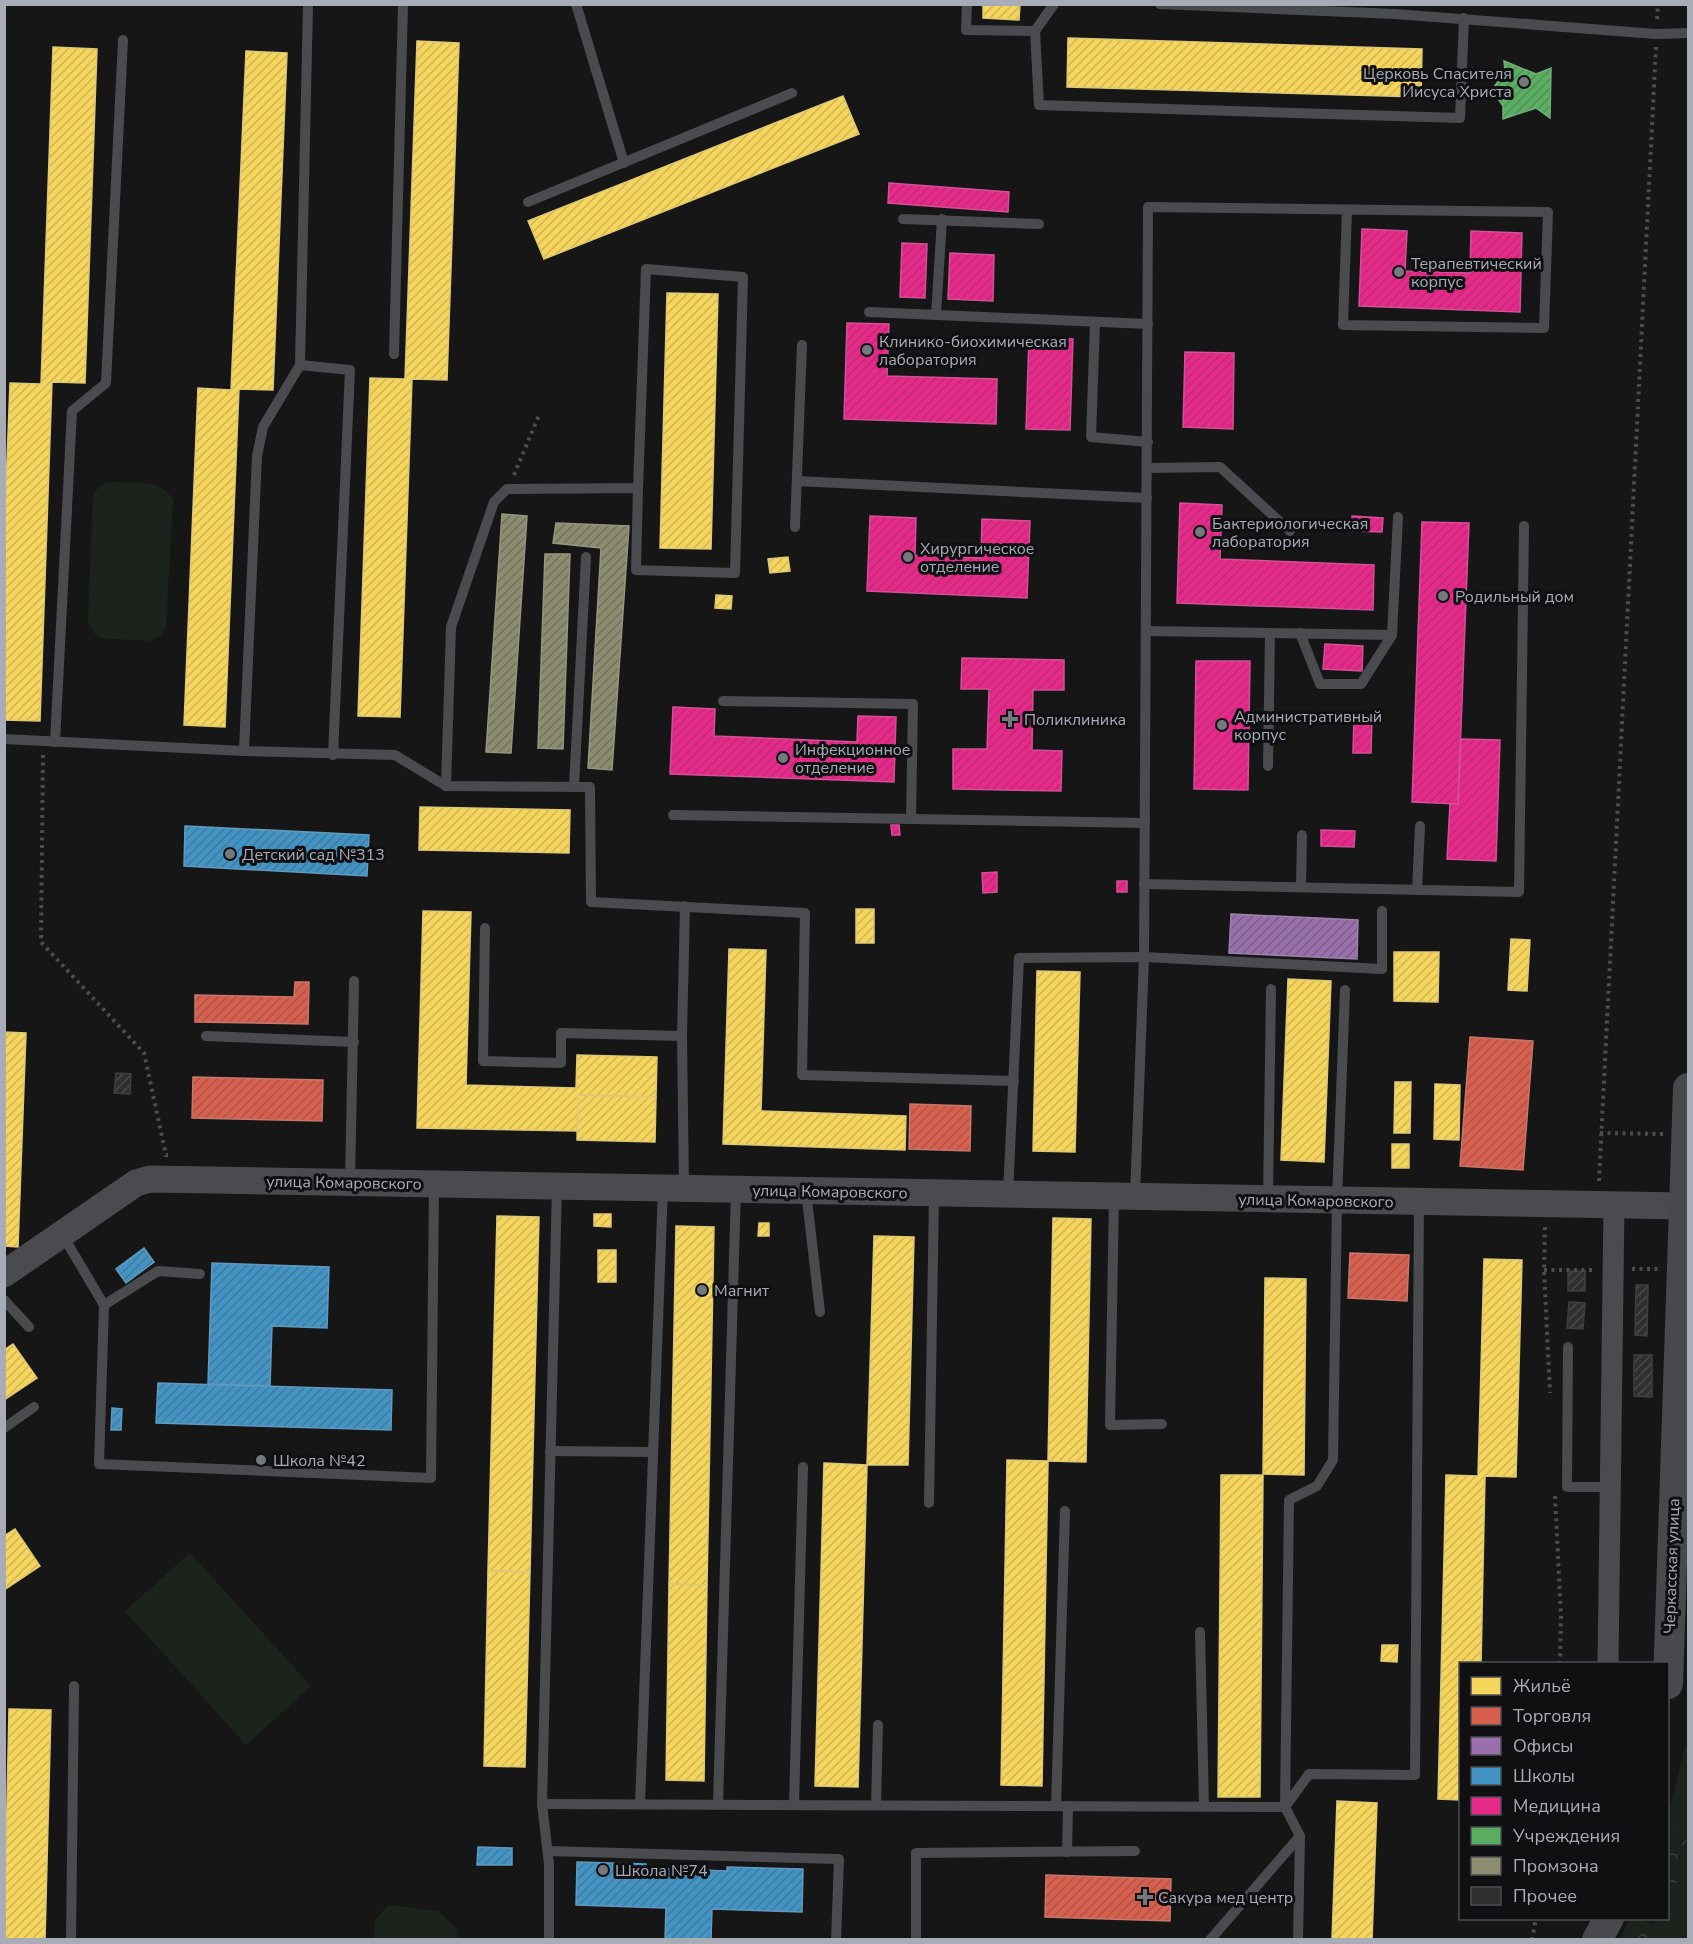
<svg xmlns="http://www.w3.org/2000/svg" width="1693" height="1944" font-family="'Nunito Sans',sans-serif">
  <defs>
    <pattern id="forest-crowns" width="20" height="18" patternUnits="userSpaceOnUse" patternTransform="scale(1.5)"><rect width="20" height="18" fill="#1c231d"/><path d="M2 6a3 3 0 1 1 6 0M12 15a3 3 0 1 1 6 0" fill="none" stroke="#3a403c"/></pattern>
    <pattern id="homes-hatch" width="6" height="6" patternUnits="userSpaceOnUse" patternTransform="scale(1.5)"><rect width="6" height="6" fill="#f6d55c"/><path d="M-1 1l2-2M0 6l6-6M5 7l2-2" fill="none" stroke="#cfb555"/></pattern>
    <pattern id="shops-hatch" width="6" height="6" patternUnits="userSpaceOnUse" patternTransform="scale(1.5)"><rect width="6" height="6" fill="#d6604d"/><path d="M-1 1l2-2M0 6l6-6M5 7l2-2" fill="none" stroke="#ad5548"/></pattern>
    <pattern id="offices-hatch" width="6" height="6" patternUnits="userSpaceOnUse" patternTransform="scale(1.5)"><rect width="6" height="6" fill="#9970ab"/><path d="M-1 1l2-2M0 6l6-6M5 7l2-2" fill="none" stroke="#7a5e88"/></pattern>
    <pattern id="schools-hatch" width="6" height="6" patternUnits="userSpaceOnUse" patternTransform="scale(1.5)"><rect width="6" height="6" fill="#4393c3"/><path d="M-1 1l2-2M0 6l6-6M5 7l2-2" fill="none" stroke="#3f7ba0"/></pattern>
    <pattern id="health-hatch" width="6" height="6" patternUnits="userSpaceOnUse" patternTransform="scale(1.5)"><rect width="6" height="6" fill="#e7298a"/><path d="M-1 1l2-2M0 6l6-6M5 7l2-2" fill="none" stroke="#ba2c75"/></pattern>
    <pattern id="public-hatch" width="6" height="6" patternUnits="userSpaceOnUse" patternTransform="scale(1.5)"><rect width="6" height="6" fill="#5aae61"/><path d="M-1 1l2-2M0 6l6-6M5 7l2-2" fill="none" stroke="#509056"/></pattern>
    <pattern id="industry-hatch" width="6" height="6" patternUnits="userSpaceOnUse" patternTransform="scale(1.5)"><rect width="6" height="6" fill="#8c8c6e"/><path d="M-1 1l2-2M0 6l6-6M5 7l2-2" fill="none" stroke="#71725e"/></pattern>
    <pattern id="building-hatch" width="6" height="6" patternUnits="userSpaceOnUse" patternTransform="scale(1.5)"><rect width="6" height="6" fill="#2f2f30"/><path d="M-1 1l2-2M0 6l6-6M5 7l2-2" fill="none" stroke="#4a4a4c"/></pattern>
  </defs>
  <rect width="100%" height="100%" fill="#161616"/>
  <!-- grass -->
  <g fill="#1c231d">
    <path d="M112 482C135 483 159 478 173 499L166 626 161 635 151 641 101 638 93 632 88 621 93 496 100 485Z"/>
    <polygon points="190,1553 311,1686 246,1745 125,1611"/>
    <polygon points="1685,1746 1688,1746 1688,1821 1687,1814 1683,1817 1668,1851 1668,1817"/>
    <polygon points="1688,1837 1688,1939 1657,1939 1657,1932 1632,1925 1626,1939 1620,1940 1629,1919 1638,1919 1654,1925 1656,1919 1668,1918 1668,1897 1675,1887 1680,1855"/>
    <polygon points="389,1905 438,1911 456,1928 458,1939 374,1939 375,1920"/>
  </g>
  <!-- forest -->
  <g fill="url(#forest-crowns)">
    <polygon points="1688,1814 1688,1837 1680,1855 1675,1888 1668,1897 1668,1851 1683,1817"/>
    <polygon points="1632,1925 1657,1932 1657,1939 1626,1939"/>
  </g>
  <!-- homes -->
  <g fill="url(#homes-hatch)" stroke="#dec977" stroke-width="1.5">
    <polygon points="983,4 1020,4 1019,20 983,18"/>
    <polygon points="1068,38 1422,49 1421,97 1067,87"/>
    <polygon points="417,41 459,43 447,380 412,379 400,717 358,716 370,378 405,379"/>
    <polygon points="53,47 97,49 85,383 52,382 40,721 4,720 4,537 10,383 41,384"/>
    <polygon points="246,51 287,53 273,390 239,389 225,727 184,725 198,388 231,390"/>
    <polygon points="843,96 859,134 544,259 528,221"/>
    <polygon points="667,293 718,294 711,549 660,548"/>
    <polygon points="788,557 790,571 770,573 768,559"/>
    <polygon points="716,595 732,596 731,609 715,608"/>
    <polygon points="420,807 570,810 569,853 419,850"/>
    <rect x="856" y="909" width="18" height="34"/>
    <polygon points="423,911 471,912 466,1085 576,1088 577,1055 657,1057 656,1097 578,1095 577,1131 417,1128"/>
    <polygon points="1511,939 1530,940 1527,991 1508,990"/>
    <polygon points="729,949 766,950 761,1111 906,1116 905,1150 723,1144"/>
    <polygon points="1394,952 1439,952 1438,1002 1394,1001"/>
    <polygon points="1037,971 1080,972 1075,1152 1033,1151"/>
    <polygon points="1288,979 1331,981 1324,1162 1281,1160"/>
    <polygon points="4,1032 26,1033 18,1247 4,1246"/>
    <polygon points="1395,1082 1411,1082 1410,1133 1394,1133"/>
    <polygon points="1435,1084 1460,1085 1459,1140 1434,1139"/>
    <polygon points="578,1095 656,1097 655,1142 577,1140"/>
    <rect x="1392" y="1144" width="17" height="24"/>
    <polygon points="594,1214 611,1214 611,1227 594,1226"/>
    <polygon points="497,1216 539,1217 530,1572 488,1571"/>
    <polygon points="1053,1218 1091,1219 1086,1462 1048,1461"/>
    <polygon points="759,1223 769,1223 769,1236 758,1236"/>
    <polygon points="676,1226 714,1227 707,1585 669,1584"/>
    <polygon points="874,1236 914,1237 908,1465 867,1465"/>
    <rect x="598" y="1250" width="18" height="32"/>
    <polygon points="1484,1259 1522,1260 1516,1477 1485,1476 1481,1664 1460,1664 1460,1800 1438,1799 1446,1475 1478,1476"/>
    <polygon points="1265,1278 1306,1279 1304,1475 1263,1474"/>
    <polygon points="13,1344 37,1378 4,1400 4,1350"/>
    <polygon points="1007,1460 1048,1461 1042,1786 1001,1785"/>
    <polygon points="824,1463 867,1465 858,1787 815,1786"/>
    <polygon points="1221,1475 1263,1475 1260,1797 1218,1797"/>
    <polygon points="15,1529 40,1566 4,1590 4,1536"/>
    <polygon points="488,1571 530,1572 525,1767 484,1766"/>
    <polygon points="669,1584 707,1585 704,1781 666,1780"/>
    <polygon points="1382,1645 1398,1645 1397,1662 1381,1661"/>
    <polygon points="9,1709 51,1710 45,1940 4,1940"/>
    <polygon points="1337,1801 1377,1803 1372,1940 1332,1940"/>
  </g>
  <!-- shops -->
  <g fill="url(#shops-hatch)" stroke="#c8776d" stroke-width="1.5">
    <polygon points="295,982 309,982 308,1024 195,1022 195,995 294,997"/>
    <polygon points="1470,1037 1533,1041 1523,1170 1460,1166"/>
    <polygon points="193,1077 323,1080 322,1121 192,1118"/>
    <polygon points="910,1104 971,1106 970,1151 909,1149"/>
    <polygon points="1350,1253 1409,1255 1407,1301 1348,1298"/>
    <polygon points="1046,1875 1171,1879 1170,1921 1045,1917"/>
  </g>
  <!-- offices -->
  <polygon fill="url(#offices-hatch)" stroke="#9d82af" stroke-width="1.5" points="1231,914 1358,920 1357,959 1229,953"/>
  <!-- schools -->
  <g fill="url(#schools-hatch)" stroke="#619abf" stroke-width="1.5">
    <polygon points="185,826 369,835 367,876 184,866"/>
    <polygon points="144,1248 154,1262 126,1283 116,1269"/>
    <polygon points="212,1263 329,1267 327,1328 272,1326 270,1386 208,1384"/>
    <polygon points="158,1383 392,1390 391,1430 156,1423"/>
    <polygon points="112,1408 122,1409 121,1430 111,1430"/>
    <polygon points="478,1847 512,1848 512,1865 477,1865"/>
    <polygon points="577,1862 646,1864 646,1868 727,1871 727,1867 803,1869 802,1912 712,1909 711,1940 665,1940 666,1908 576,1905"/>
  </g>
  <!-- health -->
  <g fill="url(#health-hatch)" stroke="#d45098" stroke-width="1.5">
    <polygon points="889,183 1009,192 1008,212 888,203"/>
    <polygon points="1362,229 1407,231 1405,271 1470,273 1471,231 1522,233 1520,312 1359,306"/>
    <polygon points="902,243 927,244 925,298 900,297"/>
    <polygon points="950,253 994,255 993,301 948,299"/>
    <polygon points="847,323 889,324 887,376 997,379 996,424 844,419"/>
    <polygon points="1029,338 1073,339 1070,430 1026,429"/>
    <polygon points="1185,352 1234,353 1233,429 1183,427"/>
    <polygon points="1180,503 1222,505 1220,559 1374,565 1373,610 1177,603"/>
    <polygon points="870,516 916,518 915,555 981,558 982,519 1030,521 1027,598 867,591"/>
    <polygon points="1352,516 1383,518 1382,532 1352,531"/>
    <polygon points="1422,522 1469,523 1458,804 1412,802"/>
    <polygon points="1325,644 1363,646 1362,671 1323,669"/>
    <polygon points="962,658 1064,660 1064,690 1033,690 1032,750 1062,751 1061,791 953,789 953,749 987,749 989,689 961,689"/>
    <polygon points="1196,661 1250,661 1248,790 1194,789"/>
    <polygon points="673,707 715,709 714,736 857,742 858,716 896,717 894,782 670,774"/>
    <polygon points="1354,717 1372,717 1371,753 1353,753"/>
    <polygon points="1461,739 1500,740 1496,861 1447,859 1450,804 1458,804"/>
    <polygon points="891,825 899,825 900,835 892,835"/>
    <polygon points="1321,830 1355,831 1354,847 1321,846"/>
    <polygon points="997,872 997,892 983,893 982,873"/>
    <rect x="1117" y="881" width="10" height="11"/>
  </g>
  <!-- public -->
  <polygon fill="url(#public-hatch)" stroke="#71ad7b" stroke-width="1.5" points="1504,61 1536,74 1551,68 1550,118 1536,108 1503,119 1503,106 1492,90 1505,71"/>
  <!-- industry -->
  <g fill="url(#industry-hatch)" stroke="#949684" stroke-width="1.5">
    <polygon points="502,514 527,516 511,753 486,752"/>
    <polygon points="556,523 629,526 612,770 588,768 601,548 553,543"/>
    <polygon points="545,554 570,554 563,749 538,748"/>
  </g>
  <!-- building -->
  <g fill="url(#building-hatch)" stroke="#3e3f42" stroke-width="1.5">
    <polygon points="116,1073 131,1074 130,1094 114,1093"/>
    <rect x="1568" y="1271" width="17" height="20"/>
    <polygon points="1636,1285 1648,1285 1647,1336 1635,1335"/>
    <polygon points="1569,1302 1585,1303 1583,1329 1567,1328"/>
    <polygon points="1634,1355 1652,1355 1652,1397 1634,1396"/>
  </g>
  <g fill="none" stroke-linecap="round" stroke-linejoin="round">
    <!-- path -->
    <g stroke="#4c4d51" stroke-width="4" stroke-dasharray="3 4.5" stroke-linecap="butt">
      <polyline points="1657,19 1658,4"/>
      <polyline points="514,475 539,415"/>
      <polyline points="43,755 41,942 144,1053 166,1155 168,1155"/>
      <polyline points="1600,1133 1663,1134"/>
      <polyline points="1599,1181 1656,47"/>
      <polyline points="1545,1227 1544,1270 1550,1393"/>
      <polyline points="1632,1269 1658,1269"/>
      <polyline points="1544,1270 1595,1270"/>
      <polyline points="1555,1496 1561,1615 1560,1664"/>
      <polyline points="1532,1940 1536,1918"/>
    </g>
    <!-- service -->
    <g stroke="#4a4b4f" stroke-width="10">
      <polyline points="576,4 624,163"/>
      <polyline points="967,4 966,30 1035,31 1054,4"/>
      <polyline points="1160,4 1395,14 1656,34 1688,33"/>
      <polyline points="1035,31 1039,105 1460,118 1464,18"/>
      <polyline points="528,202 792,93"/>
      <polyline points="903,219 1039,224"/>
      <polyline points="869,312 1148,324"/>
      <polyline points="936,315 942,219"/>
      <polyline points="1095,323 1091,437 1148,442"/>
      <polyline points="394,354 403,4"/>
      <polyline points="300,365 350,370 333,755"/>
      <polyline points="1147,468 1220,467 1290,531"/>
      <polyline points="797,481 1147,498"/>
      <polyline points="795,527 802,345"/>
      <polyline points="1146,631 1392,635 1398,517"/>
      <polyline points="1300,633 1320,684 1361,684 1392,635"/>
      <polyline points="723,701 913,704 911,819"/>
      <polyline points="4,739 244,751 395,755 446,786 590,787 591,902 805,913 802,1075 1014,1081"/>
      <polyline points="55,742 72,411 106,383 123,40"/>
      <polyline points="244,751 257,456 263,427 300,365 308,4"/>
      <polyline points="1268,766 1270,633"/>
      <polyline points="446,786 451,627 494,502 507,489 638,488 636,570 735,573 743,277 646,269 638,488"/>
      <polyline points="574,787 586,557"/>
      <polyline points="673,815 1145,823"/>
      <polyline points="1144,884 1519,892 1524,526"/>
      <polyline points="1301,887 1302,835"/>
      <polyline points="1417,890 1420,826"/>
      <polyline points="485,928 483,1061 561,1063 561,1033 682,1036"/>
      <polyline points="206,1036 354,1042"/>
      <polyline points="350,1182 354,981"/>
      <polyline points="684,1188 682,1036 685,906"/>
      <polyline points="806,1191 820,1312"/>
      <polyline points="1008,1194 1019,958 1144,957 1382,969 1382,911"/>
      <polyline points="1114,1196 1110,1425 1162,1424"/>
      <polyline points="1135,1196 1144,957 1148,207 1548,212 1544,328 1343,325 1347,210"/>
      <polyline points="1268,1198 1271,989"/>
      <polyline points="62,1234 104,1305 99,1464 431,1478 434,1185"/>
      <polyline points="4,1300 29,1327"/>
      <polyline points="104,1305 158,1271 200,1274"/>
      <polyline points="1568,1347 1567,1487 1610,1487"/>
      <polyline points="4,1428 34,1407"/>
      <polyline points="550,1451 651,1452"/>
      <polyline points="929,1503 934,1194"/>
      <polyline points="1200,1632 1204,1806"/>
      <polyline points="542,1804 1285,1807 1309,1774 1415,1775 1419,1202"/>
      <polyline points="640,1804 663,1188"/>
      <polyline points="718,1804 736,1189"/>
      <polyline points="794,1805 803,1467"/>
      <polyline points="876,1805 878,1725"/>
      <polyline points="1056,1806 1065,1511"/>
      <polyline points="548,1851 839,1859 836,1940"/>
      <polyline points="1067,1852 1068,1806"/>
      <polyline points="71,1940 74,1686"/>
      <polyline points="549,1940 549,1864 542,1804 557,1186"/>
      <polyline points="916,1940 916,1853 1135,1851"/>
      <polyline points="1210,1940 1300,1836"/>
      <polyline points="1298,1940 1300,1836 1285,1807 1289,1500 1317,1486 1333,1460 1337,1200 1345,990"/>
    </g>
    <!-- minor -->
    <polyline stroke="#4a4b4f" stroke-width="21" points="1608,1664 1614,1206"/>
    <!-- tertiary -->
    <polyline stroke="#4a4b4f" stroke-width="27" points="4,1274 136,1183 150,1179 1684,1206"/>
    <!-- secondary -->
    <g stroke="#49494d" stroke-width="30">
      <polyline points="1668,1684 1688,1088"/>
      <polyline points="1597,1940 1609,1918"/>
    </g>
  </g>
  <!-- markers -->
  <g fill="#74787f" stroke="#101012" stroke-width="2">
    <circle cx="1524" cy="82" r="6"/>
    <circle cx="1399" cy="272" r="6"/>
    <circle cx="867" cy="350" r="6"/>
    <circle cx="1200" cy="532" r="6"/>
    <circle cx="908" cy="557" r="6"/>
    <circle cx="1443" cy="596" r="6"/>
    <path d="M1007 710h6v6h6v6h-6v6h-6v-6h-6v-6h6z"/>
    <circle cx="1222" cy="725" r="6"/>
    <circle cx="783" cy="758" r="6"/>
    <circle cx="230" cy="854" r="6"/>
    <circle cx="702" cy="1290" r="6"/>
    <circle cx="261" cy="1460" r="6"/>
    <circle cx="603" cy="1870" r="6"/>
    <path d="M1142 1888h6v6h6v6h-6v6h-6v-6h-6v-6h6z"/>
  </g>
  <g text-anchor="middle" stroke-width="6" stroke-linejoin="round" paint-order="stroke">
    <!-- poi labels -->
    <g font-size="16" fill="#a7acb7" stroke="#101012" text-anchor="start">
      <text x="1512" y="79" text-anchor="end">Церковь Спасителя<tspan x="1512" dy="18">Иисуса Христа</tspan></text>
      <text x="1411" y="269">Терапевтический<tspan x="1411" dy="18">корпус</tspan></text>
      <text x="879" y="347">Клинико-биохимическая<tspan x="879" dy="18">лаборатория</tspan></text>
      <text x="1212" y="529">Бактериологическая<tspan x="1212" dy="18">лаборатория</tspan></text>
      <text x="920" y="554">Хирургическое<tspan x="920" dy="18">отделение</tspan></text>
      <text x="1455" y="602">Родильный дом</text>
      <text x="1234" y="722">Административный<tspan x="1234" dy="18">корпус</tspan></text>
      <text x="1024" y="725">Поликлиника</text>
      <text x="795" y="755">Инфекционное<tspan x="795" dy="18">отделение</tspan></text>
      <text x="242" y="860">Детский сад №313</text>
      <text x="714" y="1296">Магнит</text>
      <text x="273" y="1466">Школа №42</text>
      <text x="615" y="1876">Школа №74</text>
      <text x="1158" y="1903">Сакура мед центр</text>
    </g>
    <!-- street labels -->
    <g font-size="16" fill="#a7acb7" stroke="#101012">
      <text transform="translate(344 1182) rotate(1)" y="6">улица Комаровского</text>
      <text transform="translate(830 1191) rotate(1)" y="6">улица Комаровского</text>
      <text transform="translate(1316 1200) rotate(1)" y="6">улица Комаровского</text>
      <text transform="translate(1671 1566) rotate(-88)" y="6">Черкасская улица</text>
    </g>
  </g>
  <!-- border -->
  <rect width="1693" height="1944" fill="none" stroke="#a7acb7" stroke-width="12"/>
  <!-- legend -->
  <rect x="1459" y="1662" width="210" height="258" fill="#101012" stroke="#4c4e54" stroke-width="1.5"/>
  <rect x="1471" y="1677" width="30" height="18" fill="#f6d55c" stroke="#4c4e54" stroke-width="1.5"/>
  <text x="1513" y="1692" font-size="18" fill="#a7acb7">Жильё</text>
  <rect x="1471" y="1707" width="30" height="18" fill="#d6604d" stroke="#4c4e54" stroke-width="1.5"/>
  <text x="1513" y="1722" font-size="18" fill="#a7acb7">Торговля</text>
  <rect x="1471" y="1737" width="30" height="18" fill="#9970ab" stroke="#4c4e54" stroke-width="1.5"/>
  <text x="1513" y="1752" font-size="18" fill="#a7acb7">Офисы</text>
  <rect x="1471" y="1767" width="30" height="18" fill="#4393c3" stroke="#4c4e54" stroke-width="1.5"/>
  <text x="1513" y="1782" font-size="18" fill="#a7acb7">Школы</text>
  <rect x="1471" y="1797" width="30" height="18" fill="#e7298a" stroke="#4c4e54" stroke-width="1.5"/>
  <text x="1513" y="1812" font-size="18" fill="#a7acb7">Медицина</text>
  <rect x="1471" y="1827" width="30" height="18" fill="#5aae61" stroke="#4c4e54" stroke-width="1.5"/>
  <text x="1513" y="1842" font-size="18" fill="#a7acb7">Учреждения</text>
  <rect x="1471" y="1857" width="30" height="18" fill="#8c8c6e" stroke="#4c4e54" stroke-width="1.5"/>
  <text x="1513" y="1872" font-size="18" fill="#a7acb7">Промзона</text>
  <rect x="1471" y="1887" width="30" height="18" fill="#2f2f30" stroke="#4c4e54" stroke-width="1.5"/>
  <text x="1513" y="1902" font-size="18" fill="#a7acb7">Прочее</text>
</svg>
